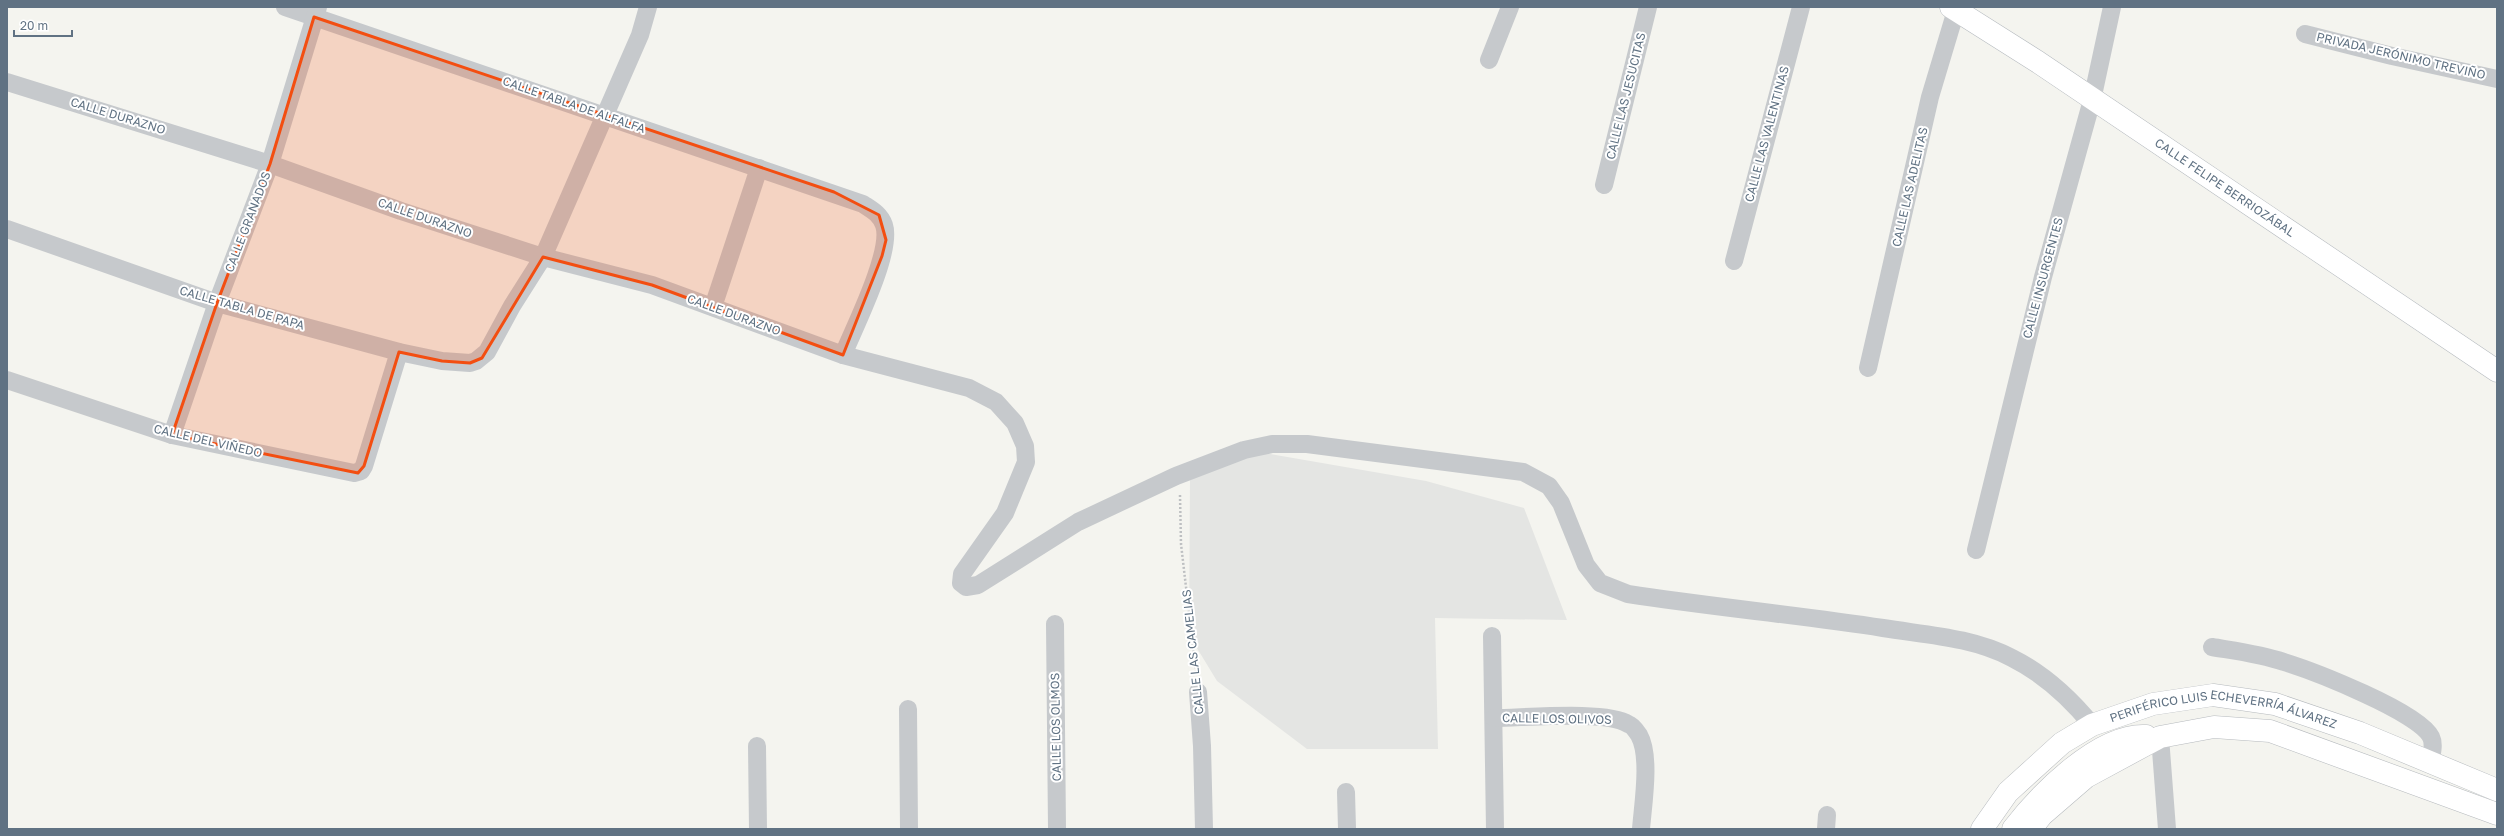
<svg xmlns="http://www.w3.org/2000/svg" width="2504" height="836" font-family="'Golos Text',sans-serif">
  <rect width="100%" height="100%" fill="#f4f4ef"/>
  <!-- built -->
  <polygon fill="#e4e5e3" points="1253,451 1426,481 1524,508 1567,620 1435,618 1438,749 1307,749 1217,681 1189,635 1190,480"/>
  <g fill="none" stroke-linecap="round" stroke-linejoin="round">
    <!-- secondary casing -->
    <g stroke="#b5babf" stroke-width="23">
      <g id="secondary">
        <path id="s1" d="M1951 7 2038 62 2497 371"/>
      </g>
    </g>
    <!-- primary casing -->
    <g stroke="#b6babe" stroke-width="23">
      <g id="primary">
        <path id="s2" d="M1982 829 2008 792 2062 743 2092 725 2153 704 2213 695 2275 704 2360 733 2497 790"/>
        <path d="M2013 829C2039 795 2099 733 2146 736"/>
        <polyline points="2031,829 2042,815 2086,777 2160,737 2214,727 2270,731 2497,814"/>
      </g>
    </g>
    <!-- path -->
    <polyline stroke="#bec0c2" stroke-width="2.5" stroke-dasharray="2 2" stroke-linecap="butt" points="1180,495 1181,544 1196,673"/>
    <!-- street -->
    <g stroke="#c6c9cc" stroke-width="18">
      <path d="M285 7 863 204C872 210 880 214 884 225 893 251 854 328 843 355"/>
      <polyline points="2305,34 2392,56 2497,79"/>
      <polyline points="1489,60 1510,7"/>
      <path d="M7 82 270 164 401 211 543 257 652 285 843 355 969 388 996 402 1015 423 1025 446 1026 462 1005 513 962 574 961 583 966 587 978 585 1078 522 1176 476 1244 450 1272 444H1307L1523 472 1549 486 1561 503 1586 565 1600 583 1628 594C1713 607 1798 615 1883 628 1926 635 1972 637 2012 658 2044 674 2069 697 2092 725"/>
      <polyline points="1604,185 1648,7"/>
      <polyline points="7,229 217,303 399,352 442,361 470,363 476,361 487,352 512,306 543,257 640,35 648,7"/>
      <polyline points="1734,261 1801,7"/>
      <polyline points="713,307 759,168"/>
      <polyline points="1868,368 1930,97 1957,7"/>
      <polyline points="7,380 172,435 354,473 361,471 364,466 399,352"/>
      <polyline points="172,435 217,303 270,164 318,7"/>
      <polyline points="1976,550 2043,277 2092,100 2112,7"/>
      <polyline points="1055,624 1057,829"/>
      <polyline points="1492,636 1495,829"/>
      <path d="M2212 647C2236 651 2261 654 2284 662 2313 671 2419 712 2431 737 2435 745 2431 756 2430 764"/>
      <polyline points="1198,692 1202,746 1204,829"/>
      <polyline points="908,709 909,829"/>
      <path d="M1494 718C1523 718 1607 710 1628 724 1632 725 1637 732 1639 735 1651 756 1643 804 1641 829"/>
      <polyline points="2160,737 2167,829"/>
      <polyline points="757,746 758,829"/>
      <polyline points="1346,792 1347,829"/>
      <polyline points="1826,829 1827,815"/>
    </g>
    <!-- secondary -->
    <use href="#secondary" stroke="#fff" stroke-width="22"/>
    <!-- primary -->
    <use href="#primary" stroke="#fff" stroke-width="22"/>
  </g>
  <!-- marked area -->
  <path fill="#f34e11" fill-opacity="0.2" stroke="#f34e11" stroke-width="3" stroke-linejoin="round" d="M314 17 834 192 879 215 886 240 882 256 843 355 652 285 543 257 482 358 470 363 442 361 399 352 364 466 358 473 172 435 217 303 270 164Z"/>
  <g text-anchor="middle" stroke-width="4" stroke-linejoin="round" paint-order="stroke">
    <!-- street labels -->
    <g font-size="12" fill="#607283" stroke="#fff">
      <text transform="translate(2401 56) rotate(13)" y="4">PRIVADA JERÓNIMO TREVIÑO</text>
      <text transform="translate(1626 96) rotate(-76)" y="4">CALLE LAS JESUCITAS</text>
      <text transform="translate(574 105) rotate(19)" y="4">CALLE TABLA DE ALFALFA</text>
      <text transform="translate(118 116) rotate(17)" y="4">CALLE DURAZNO</text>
      <text transform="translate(1767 134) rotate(-75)" y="4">CALLE LAS VALENTINAS</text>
      <text transform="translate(1910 187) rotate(-77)" y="4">CALLE LAS ADELITAS</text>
      <text dy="4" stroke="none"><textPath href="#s1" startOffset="328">CALLE FELIPE BERRIOZÁBAL</textPath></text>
      <text transform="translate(425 218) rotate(19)" y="4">CALLE DURAZNO</text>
      <text transform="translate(248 222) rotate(-69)" y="4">CALLE GRANADOS</text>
      <text transform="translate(2043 278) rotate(-75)" y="4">CALLE INSURGENTES</text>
      <text transform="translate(242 308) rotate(16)" y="4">CALLE TABLA DE PAPA</text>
      <text transform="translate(734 315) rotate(20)" y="4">CALLE DURAZNO</text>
      <text transform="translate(208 441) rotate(13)" y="4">CALLE DEL VIÑEDO</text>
      <text transform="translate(1193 652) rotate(-96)" y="4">CALLE LAS CAMELIAS</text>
      <text transform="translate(1557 719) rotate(1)" y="4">CALLE LOS OLIVOS</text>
      <text dy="4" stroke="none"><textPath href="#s2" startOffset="289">PERIFÉRICO LUIS ECHEVERRÍA ÁLVAREZ</textPath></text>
      <text transform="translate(1056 727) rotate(-91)" y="4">CALLE LOS OLMOS</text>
    </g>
  </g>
  <!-- border -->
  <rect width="2504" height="836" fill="none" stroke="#607283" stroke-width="16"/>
  <!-- scale -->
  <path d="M14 30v6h58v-6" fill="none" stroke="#607283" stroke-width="2"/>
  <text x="20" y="30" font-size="12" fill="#607283" stroke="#ffffff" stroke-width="3" paint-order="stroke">20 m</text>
</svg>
